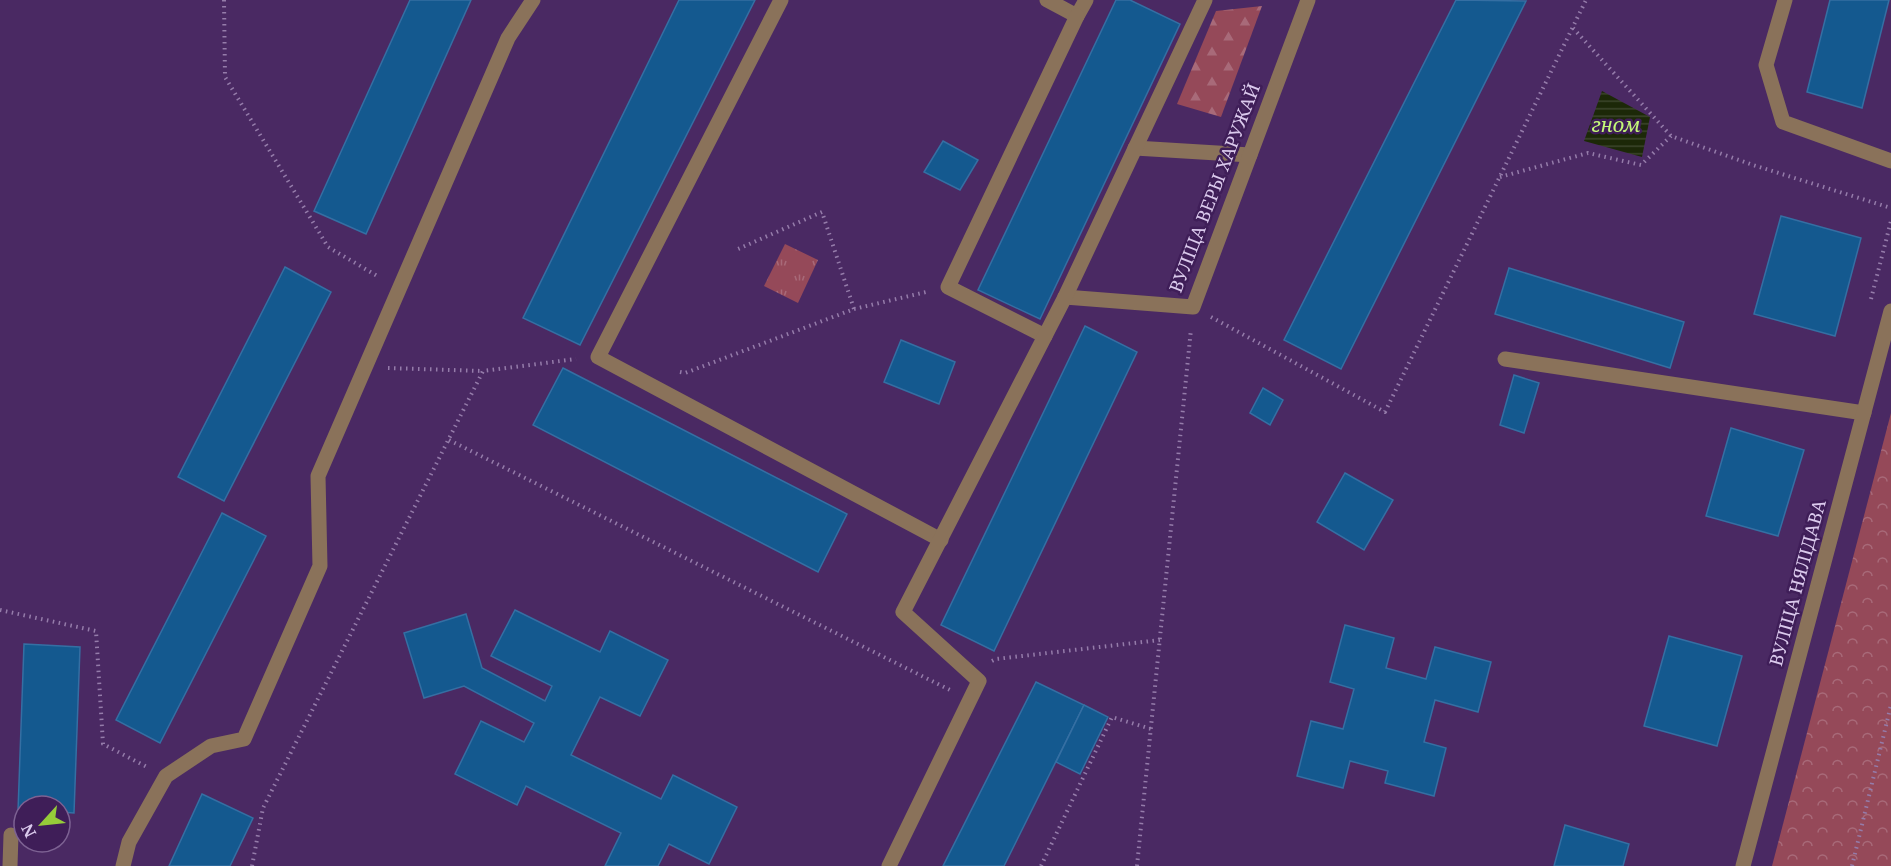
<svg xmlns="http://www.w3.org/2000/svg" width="1891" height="866" font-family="'Noto Serif',serif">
  <defs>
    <pattern id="grass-tufts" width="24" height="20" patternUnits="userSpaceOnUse" patternTransform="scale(1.5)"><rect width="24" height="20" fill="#954959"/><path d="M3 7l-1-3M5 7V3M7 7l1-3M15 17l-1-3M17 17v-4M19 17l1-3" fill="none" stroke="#a86a79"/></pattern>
    <pattern id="forest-firs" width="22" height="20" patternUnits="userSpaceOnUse" patternTransform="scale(1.5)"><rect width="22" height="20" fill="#954959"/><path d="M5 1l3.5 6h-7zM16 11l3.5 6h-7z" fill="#a86a79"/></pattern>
    <pattern id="park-crowns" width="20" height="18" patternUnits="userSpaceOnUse" patternTransform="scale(1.5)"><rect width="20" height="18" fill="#954959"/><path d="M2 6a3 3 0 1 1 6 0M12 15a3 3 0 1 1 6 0" fill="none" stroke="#a86a79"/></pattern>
    <pattern id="water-rules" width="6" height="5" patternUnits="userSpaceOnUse" patternTransform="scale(1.5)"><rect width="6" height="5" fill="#1c2808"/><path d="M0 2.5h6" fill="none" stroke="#3c462c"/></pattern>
  </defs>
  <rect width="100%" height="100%" fill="#4a2963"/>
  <!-- grass -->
  <polygon fill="url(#grass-tufts)" points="785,244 818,260 798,303 764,286"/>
  <!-- forest -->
  <polygon fill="url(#forest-firs)" points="1262,6 1221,117 1177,104 1216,11"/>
  <!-- park -->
  <polygon fill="url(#park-crowns)" points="1891,413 1891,866 1772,866"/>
  <!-- water -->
  <polygon fill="url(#water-rules)" points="1602,91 1650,117 1642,157 1584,141"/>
  <!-- building -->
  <g fill="#14598f" stroke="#356fa3" stroke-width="1.5">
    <polygon points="410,0 471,0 366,234 314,211"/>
    <polygon points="679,0 755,0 580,345 523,318"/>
    <polygon points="1116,0 1130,0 1180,24 1040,319 978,290"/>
    <polygon points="1456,0 1526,1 1341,369 1284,340"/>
    <polygon points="1830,0 1889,0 1862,108 1807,92"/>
    <polygon points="943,141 978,160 960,190 924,172"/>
    <polygon points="1781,216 1861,238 1835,336 1754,314"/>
    <polygon points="285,267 331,292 224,501 178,477"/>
    <polygon points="1509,268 1684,322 1670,368 1495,314"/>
    <polygon points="1085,326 1137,352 994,651 941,625"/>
    <polygon points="901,340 955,362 939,404 884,382"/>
    <polygon points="563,368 847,514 818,572 533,425"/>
    <polygon points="1514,375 1539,383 1524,433 1500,425"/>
    <polygon points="1263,388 1283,400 1270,425 1250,413"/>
    <polygon points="1731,428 1804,450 1778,536 1706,516"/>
    <polygon points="1345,473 1393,500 1364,550 1317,522"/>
    <polygon points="222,513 266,536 160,743 116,720"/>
    <polygon points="515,610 600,652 610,631 668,660 640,716 600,697 571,755 661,799 673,775 737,807 709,864 669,844 658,866 605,866 621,833 526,786 517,805 455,774 481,721 524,742 534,723 464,686 424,698 404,633 466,614 482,668 545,701 552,686 491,656"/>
    <polygon points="1345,625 1394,638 1386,668 1426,679 1435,647 1491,662 1478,712 1435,700 1424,742 1446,748 1434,796 1385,783 1388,771 1350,761 1343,788 1297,776 1311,721 1343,729 1354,689 1330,682"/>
    <polygon points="1669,636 1742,656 1717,746 1644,726"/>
    <polygon points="24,644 80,647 74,813 60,812 60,806 24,806 24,811 18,811"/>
    <polygon points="1036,682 1084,705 1004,866 943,866"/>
    <polygon points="1084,705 1108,717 1080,774 1056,762"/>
    <polygon points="202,794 253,818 230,866 169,866"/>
    <polygon points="1565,825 1629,844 1623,866 1554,866"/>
  </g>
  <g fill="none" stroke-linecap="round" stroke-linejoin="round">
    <!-- path -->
    <g stroke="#957caa" stroke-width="4" stroke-dasharray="1.5 4.5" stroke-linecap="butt">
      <polyline points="224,0 225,77 328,247 379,277"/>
      <polyline points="1573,28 1671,136 1753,165 1891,208"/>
      <polyline points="1500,177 1588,153 1641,165 1671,136"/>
      <polyline points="1871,299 1891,221"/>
      <polyline points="854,309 926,292"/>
      <polyline points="1211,317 1385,412 1586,0"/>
      <polyline points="388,368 483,371"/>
      <polyline points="680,372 685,373 854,309 822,212 738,249"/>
      <polyline points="449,440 950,690"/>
      <polyline points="0,610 96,631 103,744 147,767"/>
      <polyline points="992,661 996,659 1160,640"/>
      <polyline points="252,866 263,808 483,371 576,359"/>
      <polyline points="1041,866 1112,717 1151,729"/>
      <polyline points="1137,866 1191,329"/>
      <polyline points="1852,866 1891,705"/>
    </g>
    <!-- minor -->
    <g stroke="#8a725a" stroke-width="15">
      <polyline points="781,0 598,357 941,540"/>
      <polyline points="1047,0 1077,16 1086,0"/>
      <polyline points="1785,0 1766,65 1783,122 1891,161"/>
      <polyline points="1135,148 1250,155"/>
      <polyline points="1065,297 1193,307 1308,0"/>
      <polyline points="1045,336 948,287 1077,16"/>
      <polyline points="1505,359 1864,413"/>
      <polyline points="10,866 11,835"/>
      <polyline points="123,866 129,842 166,776 211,746 244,739 320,566 318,476 508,38 533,0"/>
      <polyline points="889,866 979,681 903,612 1065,297 1205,0"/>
      <polyline points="1743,866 1891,311"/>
    </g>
  </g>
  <g text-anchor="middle" stroke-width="5" stroke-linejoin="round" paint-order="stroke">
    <!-- street labels -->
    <g font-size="18" fill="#dac9ec" stroke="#3f1e58">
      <text transform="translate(1215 188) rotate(-69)" y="6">ВУЛІЦА ВЕРЫ ХАРУЖАЙ</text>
      <text transform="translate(1798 583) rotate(-75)" y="6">ВУЛІЦА НЯЛІДАВА</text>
    </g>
    <!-- water labels -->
    <g font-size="20" font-style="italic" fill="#c4f978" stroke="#3f1e58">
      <text x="1616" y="132">гном</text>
    </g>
  </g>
  <!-- north arrow -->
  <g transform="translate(42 824) rotate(243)"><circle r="28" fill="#3f1e58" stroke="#7d6293" stroke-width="1.5"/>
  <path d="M0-4.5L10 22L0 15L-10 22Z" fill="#96cc39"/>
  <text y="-9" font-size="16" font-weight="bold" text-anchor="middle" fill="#dac9ec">N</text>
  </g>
</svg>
